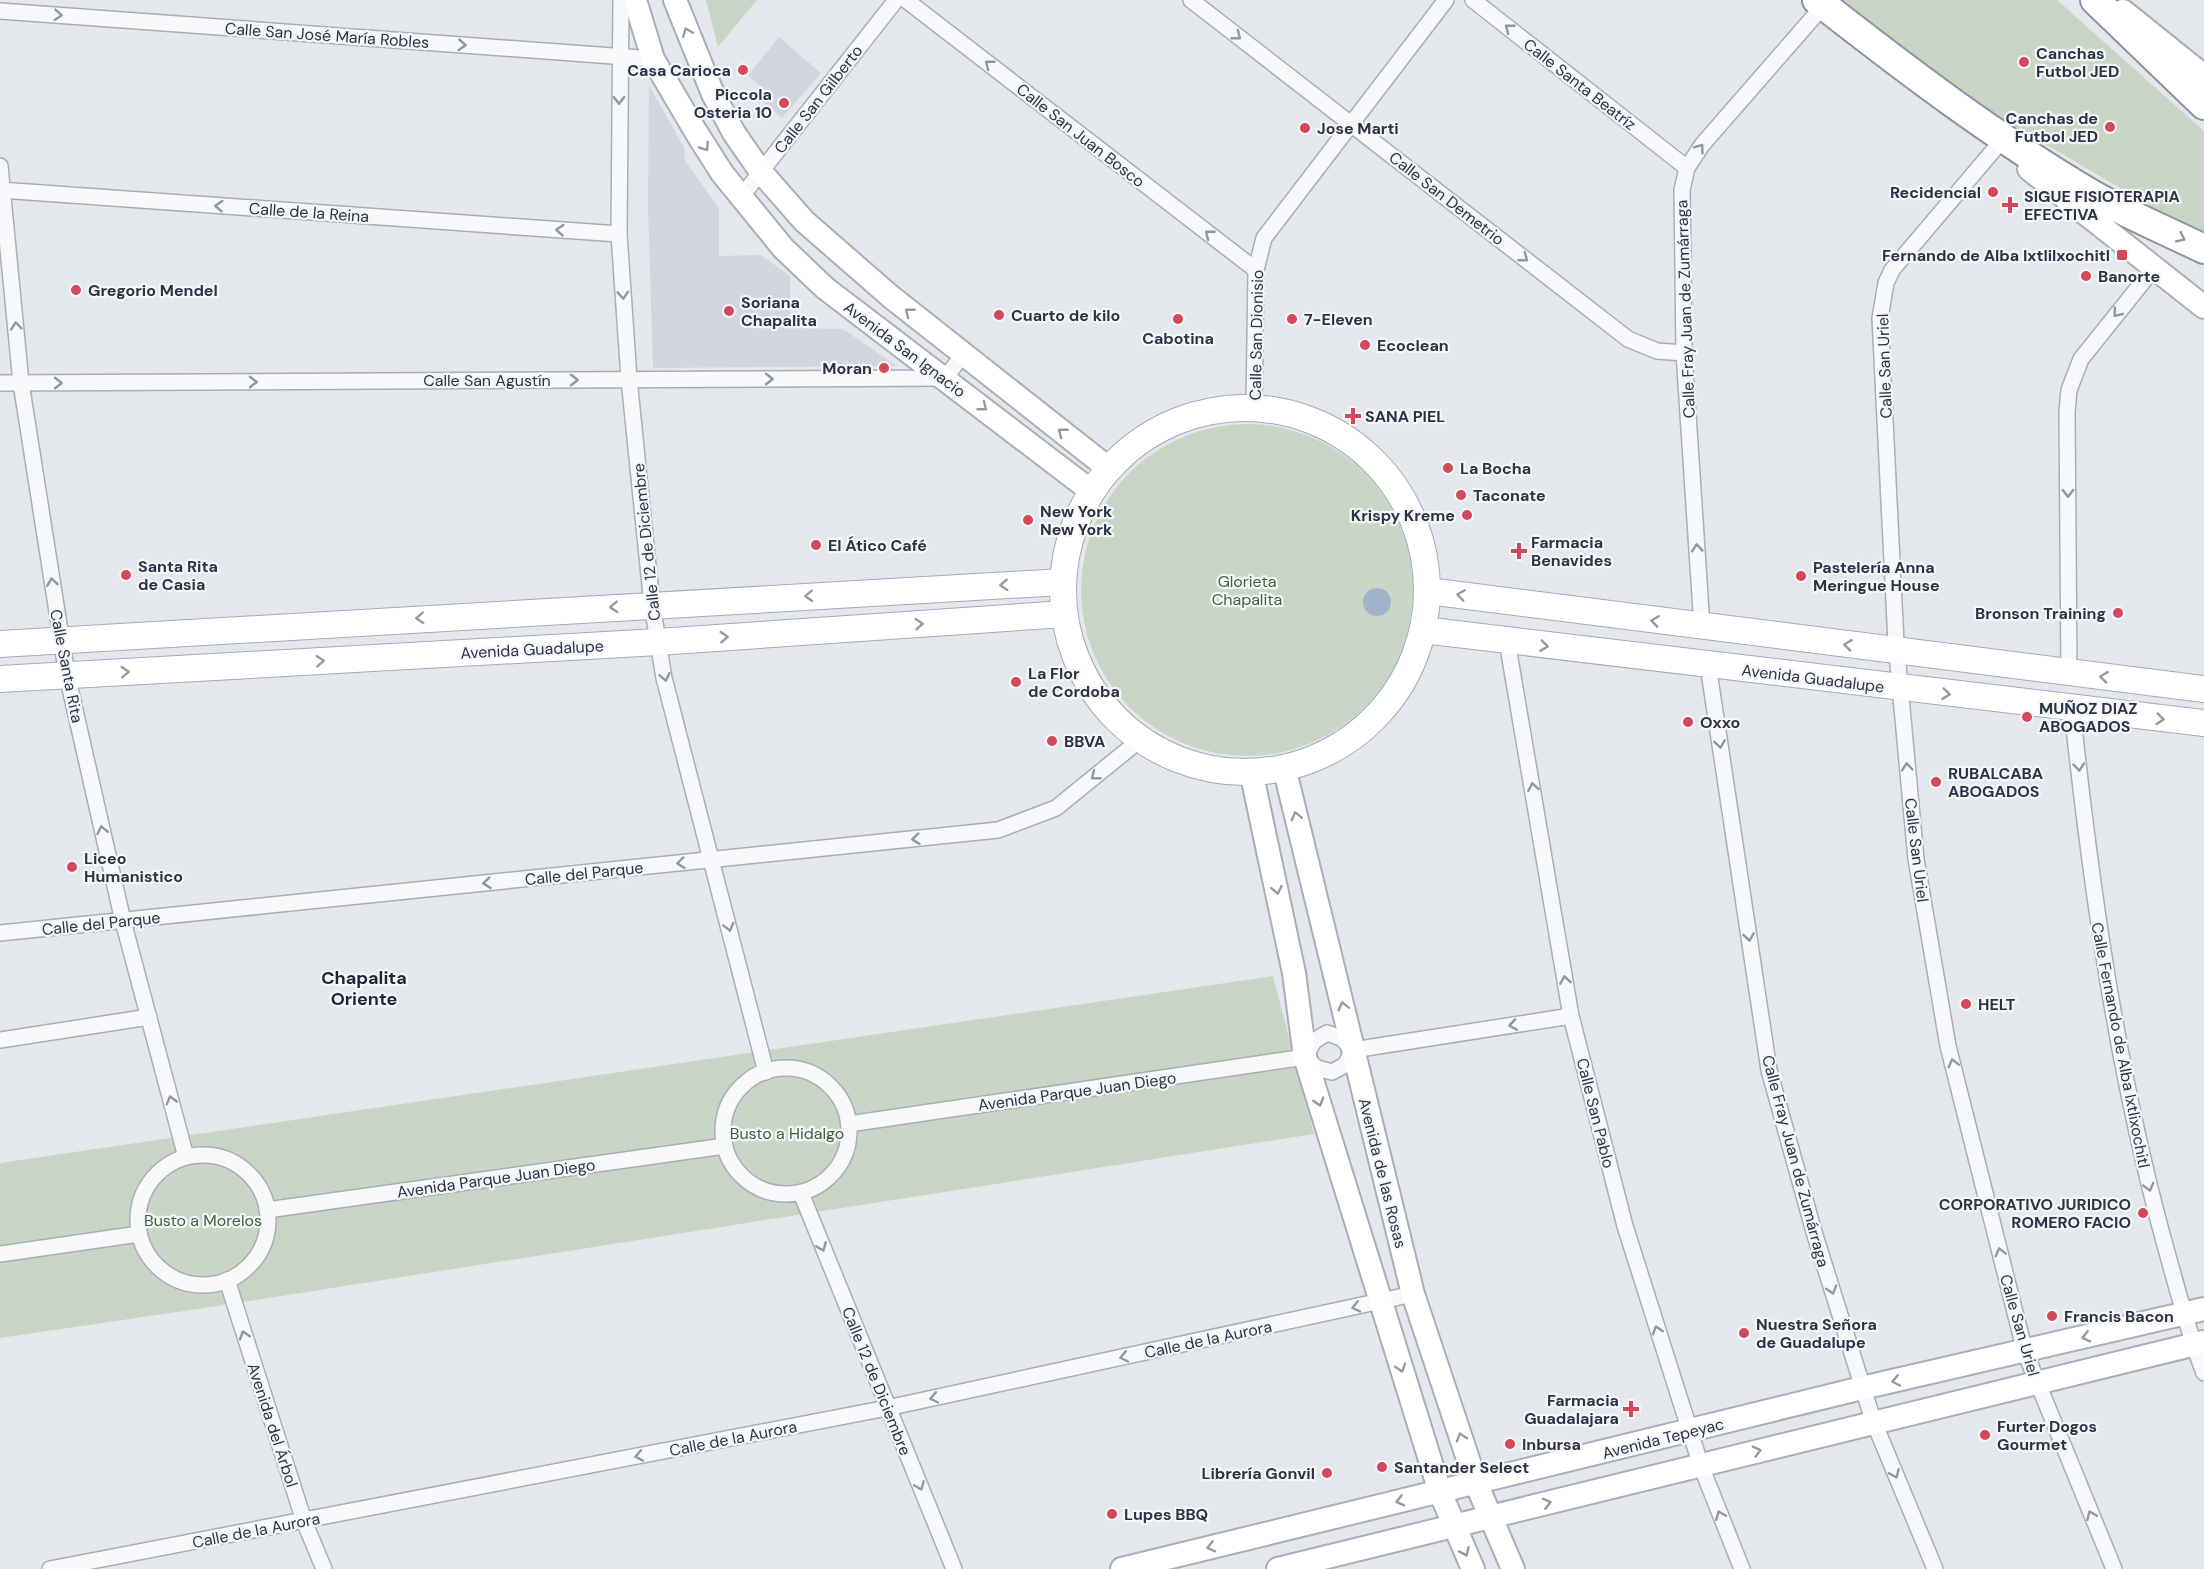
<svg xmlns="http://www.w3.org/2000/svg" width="2204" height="1569" font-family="'DM Sans',sans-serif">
  <rect width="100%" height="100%" fill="#e4e7ec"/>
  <!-- built -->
  <g fill="#d2d6de">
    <polygon points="779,37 821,73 782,118 758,98 764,89 748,76"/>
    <polygon points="649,86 684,147 685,161 719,208 719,256 761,255 790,276 790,328 843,329 897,366 653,368 648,205"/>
  </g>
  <!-- green -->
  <g fill="#c9d6c5">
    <polygon points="706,0 757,0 718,47"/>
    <polygon points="1843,0 2057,0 2204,131 2204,237 2014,126 1908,52"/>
    <circle cx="1247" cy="590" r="166"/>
    <polygon points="1273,976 1314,1134 211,1307 0,1338 0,1163"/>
  </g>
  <!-- water -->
  <circle fill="#9fb4cc" cx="1377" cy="602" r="14"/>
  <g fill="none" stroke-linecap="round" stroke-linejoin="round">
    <!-- street casing -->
    <g stroke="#a9aeb7" stroke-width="18">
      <g id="street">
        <polyline points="621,0 619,234 629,379 652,605 664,678 766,1072"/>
        <polyline points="906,0 1256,270"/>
        <polyline points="1191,0 1628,339 1657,351 1684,353"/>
        <polyline points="1473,0 1687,168"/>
        <polyline points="0,11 653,59"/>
        <polyline points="1998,145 1892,270 1886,283 1880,318 1896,643 1916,859 1948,1046 2025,1352 2114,1569"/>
        <polyline points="0,166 21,383 67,675 123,921 186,1157"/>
        <polyline points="0,190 619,234"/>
        <polyline points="741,197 896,0"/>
        <polyline points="0,383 945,378 963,355"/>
        <polyline points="1254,408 1256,270 1264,238 1446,0"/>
        <polyline points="1702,627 1684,353 1682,190 1687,168 1702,145 1824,5"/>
        <polyline points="1507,641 1571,1016 1625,1226 1701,1466 1742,1569"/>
        <polyline points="1708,665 1769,1070 1814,1232 1873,1420 1935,1569"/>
        <polyline points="2069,673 2067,412 2069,390 2081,359 2154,268"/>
        <path d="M2072 709C2091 887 2116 1065 2163 1238 2176 1284 2187 1329 2204 1373"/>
        <polyline points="0,933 998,830 1056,808 1141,739"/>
        <polyline points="0,1040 149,1017"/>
        <polyline points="1305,1057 1314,1041 1327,1033 1341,1038 1353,1050"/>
        <circle cx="786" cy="1131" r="63"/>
        <polyline points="849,1124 1305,1057 1317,1068 1332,1072 1345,1065 1353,1050 1571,1016"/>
        <circle cx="203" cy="1220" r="65"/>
        <polyline points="801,1193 954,1569"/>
        <polyline points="267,1210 725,1146"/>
        <polyline points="0,1254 139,1234"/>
        <polyline points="227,1280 304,1521 324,1569"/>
        <polyline points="50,1569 887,1408 1413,1294"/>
      </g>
    </g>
    <!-- secondary casing -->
    <g stroke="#a9aeb7" stroke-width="26">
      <g id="secondary">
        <polyline points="635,0 653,59 696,132 722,173 783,248 825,288 1091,491"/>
        <polyline points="675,0 713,94 734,133 761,172 804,221 890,296 1108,468"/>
        <polyline points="2123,11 2204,76"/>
        <polyline points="2029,169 2204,307"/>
        <polyline points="1284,767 1413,1294 1476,1483 1513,1569"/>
        <polyline points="1251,771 1294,973 1305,1057 1440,1492 1473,1569"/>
        <polyline points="1122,1569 1862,1388 2204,1309"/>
        <path d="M1278 1569C1587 1494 1895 1415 2204 1342"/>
      </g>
    </g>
    <!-- primary casing -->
    <g stroke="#a3abb8" stroke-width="28">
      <g id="primary">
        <circle cx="1245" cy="590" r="182"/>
        <polyline points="1428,591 2204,689"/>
        <polyline points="1423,630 2204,723"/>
        <polyline points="0,644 1062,582"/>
        <polyline points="0,679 658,642 1064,614"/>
      </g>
    </g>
    <!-- highway casing -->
    <g stroke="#8b94a3" stroke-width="32">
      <g id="highway">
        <path d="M1817 0C1905 69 1996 138 2093 195 2129 215 2167 231 2204 249"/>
        <polyline points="2095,0 2204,105"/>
      </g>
    </g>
    <!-- street -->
    <use href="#street" stroke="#f7f8fa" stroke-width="15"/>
    <!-- secondary -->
    <use href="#secondary" stroke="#fff" stroke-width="22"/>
    <!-- primary -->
    <use href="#primary" stroke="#fff" stroke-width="26"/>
    <!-- highway -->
    <use href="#highway" stroke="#fff" stroke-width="28"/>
  </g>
  <!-- one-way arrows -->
  <defs><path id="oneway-chevron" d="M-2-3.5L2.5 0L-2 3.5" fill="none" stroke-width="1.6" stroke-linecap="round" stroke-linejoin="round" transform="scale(1.5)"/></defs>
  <g stroke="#9196a0">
    <use href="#oneway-chevron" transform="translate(58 15) rotate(4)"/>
    <use href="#oneway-chevron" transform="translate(1509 28) rotate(-142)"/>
    <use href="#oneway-chevron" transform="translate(1237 36) rotate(38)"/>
    <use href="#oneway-chevron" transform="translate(462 45) rotate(4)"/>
    <use href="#oneway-chevron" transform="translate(989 64) rotate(-142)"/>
    <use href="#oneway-chevron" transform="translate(619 100) rotate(90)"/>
    <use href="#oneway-chevron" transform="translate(1700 148) rotate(-54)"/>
    <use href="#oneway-chevron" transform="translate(219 206) rotate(-176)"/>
    <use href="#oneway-chevron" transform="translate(560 230) rotate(-176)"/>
    <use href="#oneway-chevron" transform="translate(1209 234) rotate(-142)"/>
    <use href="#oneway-chevron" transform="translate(1524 258) rotate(38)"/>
    <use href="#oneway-chevron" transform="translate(623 295) rotate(86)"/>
    <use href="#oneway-chevron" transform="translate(2117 313) rotate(129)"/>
    <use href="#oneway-chevron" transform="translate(16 326) rotate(-96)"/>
    <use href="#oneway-chevron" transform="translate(769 379)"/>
    <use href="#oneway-chevron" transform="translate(574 380)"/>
    <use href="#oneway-chevron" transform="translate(253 382)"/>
    <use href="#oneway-chevron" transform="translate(58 383)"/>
    <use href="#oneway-chevron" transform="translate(2068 493) rotate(89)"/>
    <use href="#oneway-chevron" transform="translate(1697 548) rotate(-94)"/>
    <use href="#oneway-chevron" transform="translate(52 582) rotate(-99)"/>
    <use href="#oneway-chevron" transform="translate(665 677) rotate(78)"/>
    <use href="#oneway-chevron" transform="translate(1720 744) rotate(81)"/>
    <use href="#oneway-chevron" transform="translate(1907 767) rotate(-95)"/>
    <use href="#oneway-chevron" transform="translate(2079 767) rotate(84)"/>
    <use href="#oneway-chevron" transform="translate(1095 776) rotate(141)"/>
    <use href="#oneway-chevron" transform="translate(1533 787) rotate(-100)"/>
    <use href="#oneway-chevron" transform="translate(102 830) rotate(-103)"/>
    <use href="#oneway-chevron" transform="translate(916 839) rotate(174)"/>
    <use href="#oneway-chevron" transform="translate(681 863) rotate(174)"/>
    <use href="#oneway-chevron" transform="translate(487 883) rotate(174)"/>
    <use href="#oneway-chevron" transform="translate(729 927) rotate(76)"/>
    <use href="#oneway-chevron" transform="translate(1749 937) rotate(81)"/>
    <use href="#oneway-chevron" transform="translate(1565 980) rotate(-99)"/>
    <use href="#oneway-chevron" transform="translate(1513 1025) rotate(171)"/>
    <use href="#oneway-chevron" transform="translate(1953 1063) rotate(-104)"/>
    <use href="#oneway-chevron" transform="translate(171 1100) rotate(-105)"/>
    <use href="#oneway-chevron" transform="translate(2149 1187) rotate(75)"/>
    <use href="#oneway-chevron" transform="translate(822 1247) rotate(68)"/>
    <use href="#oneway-chevron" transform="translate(2000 1252) rotate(-104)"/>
    <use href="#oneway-chevron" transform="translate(1832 1290) rotate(73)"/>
    <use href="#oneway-chevron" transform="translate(1356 1307) rotate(168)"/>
    <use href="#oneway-chevron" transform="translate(1657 1330) rotate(-107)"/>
    <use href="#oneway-chevron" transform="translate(244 1335) rotate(-108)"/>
    <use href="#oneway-chevron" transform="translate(1124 1357) rotate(168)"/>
    <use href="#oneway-chevron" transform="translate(934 1398) rotate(168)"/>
    <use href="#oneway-chevron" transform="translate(639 1456) rotate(169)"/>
    <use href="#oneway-chevron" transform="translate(1895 1474) rotate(67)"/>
    <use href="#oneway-chevron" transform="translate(920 1486) rotate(67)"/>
    <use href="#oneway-chevron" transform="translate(1720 1515) rotate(-112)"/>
    <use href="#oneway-chevron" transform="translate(2091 1515) rotate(-113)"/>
  </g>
  <g stroke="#959aa2">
    <use href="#oneway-chevron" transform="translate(687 32) rotate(-112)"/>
    <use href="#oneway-chevron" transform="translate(705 147) rotate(57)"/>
    <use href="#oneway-chevron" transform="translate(2181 238) rotate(26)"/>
    <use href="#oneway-chevron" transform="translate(909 312) rotate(-141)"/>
    <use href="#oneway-chevron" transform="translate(983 407) rotate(38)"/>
    <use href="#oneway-chevron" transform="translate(1062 432) rotate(-142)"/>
    <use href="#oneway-chevron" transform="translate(1004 585) rotate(177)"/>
    <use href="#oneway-chevron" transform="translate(1461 595) rotate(-172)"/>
    <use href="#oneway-chevron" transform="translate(809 596) rotate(177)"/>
    <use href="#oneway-chevron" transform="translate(614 607) rotate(177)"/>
    <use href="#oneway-chevron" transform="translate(420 618) rotate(177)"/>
    <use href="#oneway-chevron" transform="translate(1655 621) rotate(-172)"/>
    <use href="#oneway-chevron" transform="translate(919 624) rotate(-4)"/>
    <use href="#oneway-chevron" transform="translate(724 637) rotate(-4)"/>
    <use href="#oneway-chevron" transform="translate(1848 645) rotate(-173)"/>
    <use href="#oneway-chevron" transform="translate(1544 646) rotate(7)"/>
    <use href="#oneway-chevron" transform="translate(320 661) rotate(-3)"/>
    <use href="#oneway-chevron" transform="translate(125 672) rotate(-3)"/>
    <use href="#oneway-chevron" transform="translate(2104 677) rotate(-173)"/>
    <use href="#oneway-chevron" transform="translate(1946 694) rotate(7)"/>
    <use href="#oneway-chevron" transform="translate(2160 719) rotate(6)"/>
    <use href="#oneway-chevron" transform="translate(1296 816) rotate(-104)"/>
    <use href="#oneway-chevron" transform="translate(1277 890) rotate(79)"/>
    <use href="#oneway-chevron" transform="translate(1343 1006) rotate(-104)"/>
    <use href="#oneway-chevron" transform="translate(1319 1102) rotate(73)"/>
    <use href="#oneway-chevron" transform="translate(2086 1337) rotate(166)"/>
    <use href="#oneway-chevron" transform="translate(1401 1368) rotate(73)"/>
    <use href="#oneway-chevron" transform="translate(1896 1381) rotate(168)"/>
    <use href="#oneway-chevron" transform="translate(1461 1437) rotate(-108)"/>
    <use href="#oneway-chevron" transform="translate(1757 1451) rotate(-15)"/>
    <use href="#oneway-chevron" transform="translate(1400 1501) rotate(166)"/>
    <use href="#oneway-chevron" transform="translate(1547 1503) rotate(-14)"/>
    <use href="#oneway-chevron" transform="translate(1211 1547) rotate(166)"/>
    <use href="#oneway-chevron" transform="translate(1465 1552) rotate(66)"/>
  </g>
  <!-- markers -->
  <g fill="#d1495b" stroke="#f4f6f9" stroke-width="2">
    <circle cx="2024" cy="62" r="6"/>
    <circle cx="743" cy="70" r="6"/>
    <circle cx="784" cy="103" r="6"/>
    <circle cx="2110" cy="127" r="6"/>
    <circle cx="1305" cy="128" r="6"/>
    <circle cx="1993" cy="192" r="6"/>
    <path d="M2007 196h6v6h6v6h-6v6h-6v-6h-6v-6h6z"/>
    <rect x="2116" y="249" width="12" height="12" rx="3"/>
    <circle cx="2086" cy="276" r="6"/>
    <circle cx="76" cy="290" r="6"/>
    <circle cx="729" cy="311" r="6"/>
    <circle cx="999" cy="315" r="6"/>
    <circle cx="1178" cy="319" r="6"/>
    <circle cx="1292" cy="319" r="6"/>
    <circle cx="1365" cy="345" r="6"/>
    <circle cx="884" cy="368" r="6"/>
    <path d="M1350 407h6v6h6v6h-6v6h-6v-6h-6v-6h6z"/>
    <circle cx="1448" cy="468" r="6"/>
    <circle cx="1461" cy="495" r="6"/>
    <circle cx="1467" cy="515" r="6"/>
    <circle cx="1028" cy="520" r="6"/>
    <circle cx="816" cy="545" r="6"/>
    <path d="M1516 542h6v6h6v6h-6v6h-6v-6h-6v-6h6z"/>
    <circle cx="126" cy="575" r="6"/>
    <circle cx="1801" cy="576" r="6"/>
    <circle cx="2118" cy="613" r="6"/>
    <circle cx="1016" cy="682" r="6"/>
    <circle cx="2027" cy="717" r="6"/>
    <circle cx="1688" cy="722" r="6"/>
    <circle cx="1052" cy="741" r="6"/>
    <circle cx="1936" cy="782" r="6"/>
    <circle cx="72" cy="867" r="6"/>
    <circle cx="1966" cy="1004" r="6"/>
    <circle cx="2143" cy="1213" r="6"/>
    <circle cx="2052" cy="1316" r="6"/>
    <circle cx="1744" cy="1333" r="6"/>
    <path d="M1628 1400h6v6h6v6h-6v6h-6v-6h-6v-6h6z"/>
    <circle cx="1985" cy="1435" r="6"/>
    <circle cx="1510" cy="1444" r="6"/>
    <circle cx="1382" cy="1467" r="6"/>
    <circle cx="1327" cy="1473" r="6"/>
    <circle cx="1112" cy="1514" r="6"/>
  </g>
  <g text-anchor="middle" stroke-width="4.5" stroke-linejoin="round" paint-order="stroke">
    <!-- street labels -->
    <g font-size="16" fill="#2b3445" stroke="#f4f6f9">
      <text transform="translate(327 35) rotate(4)" y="6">Calle San José María Robles</text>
      <text transform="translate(1580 84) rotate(38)" y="6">Calle Santa Beatríz</text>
      <text transform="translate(818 99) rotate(-52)" y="6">Calle San Gilberto</text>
      <text transform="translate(1081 135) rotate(38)" y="6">Calle San Juan Bosco</text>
      <text transform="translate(1447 198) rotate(38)" y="6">Calle San Demetrio</text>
      <text transform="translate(309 212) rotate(4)" y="6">Calle de la Reina</text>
      <text transform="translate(1685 309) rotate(-92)" y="6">Calle Fray Juan de Zumárraga</text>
      <text transform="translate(1256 335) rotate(-89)" y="6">Calle San Dionisio</text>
      <text transform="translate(905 349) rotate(37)" y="6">Avenida San Ignacio</text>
      <text transform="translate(1884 366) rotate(-92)" y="6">Calle San Uriel</text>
      <text x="487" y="386">Calle San Agustín</text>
      <text transform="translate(646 542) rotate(-96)" y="6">Calle 12 de Diciembre</text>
      <text transform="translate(532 649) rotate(-3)" y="6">Avenida Guadalupe</text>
      <text transform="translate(67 666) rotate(79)" y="6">Calle Santa Rita</text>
      <text transform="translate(1813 678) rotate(7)" y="6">Avenida Guadalupe</text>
      <text transform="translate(1917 850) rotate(83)" y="6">Calle San Uriel</text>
      <text transform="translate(584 873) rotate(-6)" y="6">Calle del Parque</text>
      <text transform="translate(101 923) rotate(-6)" y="6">Calle del Parque</text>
      <text transform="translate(2121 1045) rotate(79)" y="6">Calle Fernando de Alba Ixtlixochitl</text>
      <text transform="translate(1077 1091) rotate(-8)" y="6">Avenida Parque Juan Diego</text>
      <text transform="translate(1596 1113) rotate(76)" y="6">Calle San Pablo</text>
      <text transform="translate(1796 1161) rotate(75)" y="6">Calle Fray Juan de Zumárraga</text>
      <text transform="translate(1383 1173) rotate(76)" y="6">Avenida de las Rosas</text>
      <text transform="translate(496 1178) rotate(-8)" y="6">Avenida Parque Juan Diego</text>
      <text transform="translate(2020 1325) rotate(74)" y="6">Calle San Uriel</text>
      <text transform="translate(1208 1339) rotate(-12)" y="6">Calle de la Aurora</text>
      <text transform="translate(877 1381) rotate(68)" y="6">Calle 12 de Diciembre</text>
      <text transform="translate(273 1425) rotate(72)" y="6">Avenida del Árbol</text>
      <text transform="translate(733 1438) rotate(-11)" y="6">Calle de la Aurora</text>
      <text transform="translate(1663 1438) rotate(-14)" y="6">Avenida Tepeyac</text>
      <text transform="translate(256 1530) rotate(-11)" y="6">Calle de la Aurora</text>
    </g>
    <!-- poi labels -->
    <g font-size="16" font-weight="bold" fill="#2b3445" stroke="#f4f6f9" text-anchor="start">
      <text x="2036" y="59">Canchas<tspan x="2036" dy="18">Futbol JED</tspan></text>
      <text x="731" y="76" text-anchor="end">Casa Carioca</text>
      <text x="772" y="100" text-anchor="end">Piccola<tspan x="772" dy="18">Osteria 10</tspan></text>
      <text x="2098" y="124" text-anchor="end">Canchas de<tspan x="2098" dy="18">Futbol JED</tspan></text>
      <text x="1317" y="134">Jose Marti</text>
      <text x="1981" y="198" text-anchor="end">Recidencial</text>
      <text x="2024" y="202">SIGUE FISIOTERAPIA<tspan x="2024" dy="18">EFECTIVA</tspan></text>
      <text x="2110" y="261" text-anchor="end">Fernando de Alba Ixtlilxochitl</text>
      <text x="2098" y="282">Banorte</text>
      <text x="88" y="296">Gregorio Mendel</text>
      <text x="741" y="308">Soriana<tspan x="741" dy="18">Chapalita</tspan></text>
      <text x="1011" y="321">Cuarto de kilo</text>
      <text x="1304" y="325">7-Eleven</text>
      <text x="1178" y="344" text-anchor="middle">Cabotina</text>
      <text x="1377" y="351">Ecoclean</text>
      <text x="872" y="374" text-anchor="end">Moran</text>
      <text x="1365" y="422">SANA PIEL</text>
      <text x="1460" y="474">La Bocha</text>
      <text x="1473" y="501">Taconate</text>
      <text x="1040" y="517">New York<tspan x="1040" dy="18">New York</tspan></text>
      <text x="1455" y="521" text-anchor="end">Krispy Kreme</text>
      <text x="1531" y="548">Farmacia<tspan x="1531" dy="18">Benavides</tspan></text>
      <text x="828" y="551">El Ático Café</text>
      <text x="138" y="572">Santa Rita<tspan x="138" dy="18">de Casia</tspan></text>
      <text x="1813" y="573">Pastelería Anna<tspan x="1813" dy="18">Meringue House</tspan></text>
      <text x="2106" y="619" text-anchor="end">Bronson Training</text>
      <text x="1028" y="679">La Flor<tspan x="1028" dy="18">de Cordoba</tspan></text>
      <text x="2039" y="714">MUÑOZ DIAZ<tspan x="2039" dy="18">ABOGADOS</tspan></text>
      <text x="1700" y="728">Oxxo</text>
      <text x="1064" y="747">BBVA</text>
      <text x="1948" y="779">RUBALCABA<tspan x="1948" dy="18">ABOGADOS</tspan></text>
      <text x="84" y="864">Liceo<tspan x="84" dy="18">Humanistico</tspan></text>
      <text x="1978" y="1010">HELT</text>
      <text x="2131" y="1210" text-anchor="end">CORPORATIVO JURIDICO<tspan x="2131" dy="18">ROMERO FACIO</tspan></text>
      <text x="2064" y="1322">Francis Bacon</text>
      <text x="1756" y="1330">Nuestra Señora<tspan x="1756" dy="18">de Guadalupe</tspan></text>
      <text x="1619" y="1406" text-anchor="end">Farmacia<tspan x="1619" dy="18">Guadalajara</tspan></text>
      <text x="1997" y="1432">Furter Dogos<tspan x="1997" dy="18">Gourmet</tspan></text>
      <text x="1522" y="1450">Inbursa</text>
      <text x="1394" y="1473">Santander Select</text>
      <text x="1315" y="1479" text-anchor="end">Librería Gonvil</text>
      <text x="1124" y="1520">Lupes BBQ</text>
    </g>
    <!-- park labels -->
    <g font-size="16" fill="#3f6138" stroke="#f4f6f9">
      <text x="1247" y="587">Glorieta<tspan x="1247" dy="18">Chapalita</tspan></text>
      <text x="787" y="1139">Busto a Hidalgo</text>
      <text x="203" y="1226">Busto a Morelos</text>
    </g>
    <!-- neighbourhood labels -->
    <g font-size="18" font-weight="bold" fill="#1d2536" stroke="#f4f6f9">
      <text x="364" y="984">Chapalita<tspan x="364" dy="21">Oriente</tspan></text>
    </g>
  </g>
</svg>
